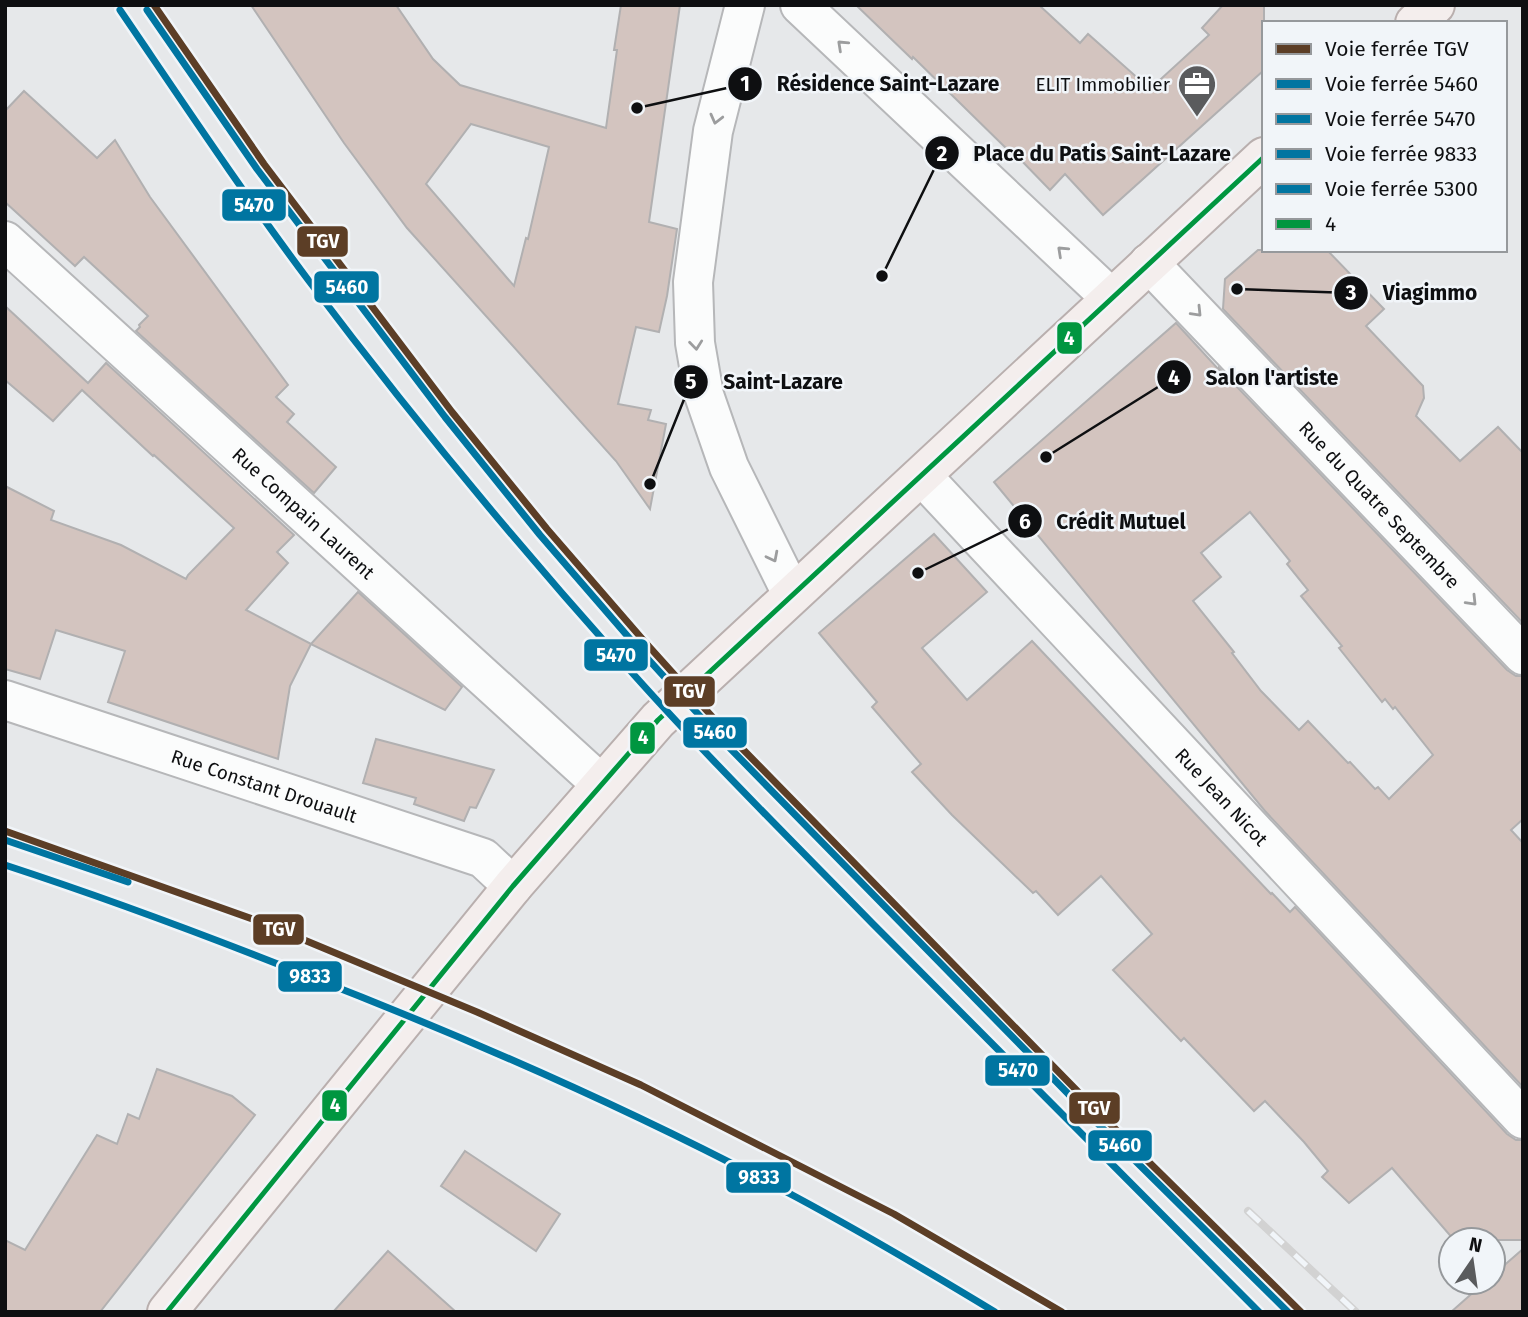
<svg xmlns="http://www.w3.org/2000/svg" width="1528" height="1317" font-family="'Fira Sans',sans-serif">
  <rect width="100%" height="100%" fill="#e6e8ea"/>
  <!-- building -->
  <g fill="#d3c4bf" stroke="#b1b0b1" stroke-width="2" fill-rule="evenodd">
    <path d="M251 5H396L433 59 460 85 606 128 617 50H614L621 5H680L649 222 677 229 667 296 659 332 636 327 618 404 651 410 648 420 666 424 650 509 616 461 407 228 344 143ZM471 124 549 147 528 239 526 238 514 286 426 184Z"/>
    <polygon points="856,5 1039,5 1080,43 1088,34 1150,89 1209,35 1202,28 1223,5 1264,5 1264,70 1103,215 1065,174 1050,190 1015,154 1013,155 913,57 912,59"/>
    <polygon points="24,91 97,158 115,140 150,197 288,385 276,397 294,414 287,422 336,467 314,493 136,331 140,327 139,325 148,316 84,257 75,266 5,202 5,111"/>
    <polygon points="1258,250 1327,250 1384,309 1366,326 1423,386 1424,398 1416,416 1460,461 1498,427 1523,453 1523,623 1223,309 1225,279"/>
    <polygon points="5,306 88,383 106,363 294,535 277,552 288,563 246,610 311,644 358,592 462,687 445,710 311,644 290,686 278,759 108,702 125,651 56,630 40,679 5,669 5,486 54,511 51,520 121,545 186,579 188,575 234,528 154,455 153,456 82,390 53,421 5,380"/>
    <path d="M1176 323 1219 370V368L1507 670 1516 676H1523V819L1511 830 1523 843V1087L1265 811 994 482ZM1250 512 1290 561 1287 564 1308 590 1301 596 1342 646 1339 648 1382 702 1385 699 1393 709 1395 707 1433 755 1389 799 1378 787 1375 789 1350 762 1348 763 1308 721 1299 730 1261 691 1232 653 1234 652 1193 601 1221 577 1201 553Z"/>
    <polygon points="934,534 987,592 922,648 967,700 1032,641 1271,894 1272,893 1290,912 1295,907 1507,1134 1516,1140 1523,1140 1523,1240 1454,1240 1392,1168 1349,1203 1322,1177 1328,1171 1304,1142 1265,1101 1254,1111 1184,1038 1181,1041 1113,970 1152,934 1101,876 1058,915 1036,891 1033,893 952,815 912,772 921,764 872,707 877,702 819,633"/>
    <polygon points="376,739 494,770 476,808 470,807 464,821 414,804 416,798 363,783"/>
    <polygon points="157,1069 232,1096 255,1115 100,1312 5,1312 5,1240 25,1250 97,1135 117,1144 128,1114 139,1119"/>
    <polygon points="465,1151 560,1214 536,1251 441,1186"/>
    <polygon points="1523,1249 1523,1312 1451,1312 1485,1282 1493,1282 1493,1275"/>
    <polygon points="388,1251 456,1312 333,1312"/>
  </g>
  <g fill="none" stroke-linecap="round" stroke-linejoin="round">
    <!-- minor casing -->
    <g stroke="#b6b7b9" stroke-width="42">
      <g id="minor">
        <polyline points="745,5 713,131 693,282 695,343 704,395 729,467 792,594"/>
        <polyline points="800,5 1111,298"/>
        <path id="s1" d="M5 241 601 784"/>
        <path id="s2" d="M1149 263 1523 655"/>
        <path id="s3" d="M922 476 1523 1119"/>
        <path id="s4" d="M5 700 483 858 513 886"/>
      </g>
    </g>
    <!-- major casing -->
    <g stroke="#b9afae" stroke-width="42">
      <g id="major">
        <polyline points="1415,23 1435,5"/>
        <polyline points="167,1312 513,886 658,720 1264,157"/>
      </g>
    </g>
    <!-- minor -->
    <use href="#minor" stroke="#fbfcfc" stroke-width="38"/>
    <!-- major -->
    <use href="#major" stroke="#f4eeed" stroke-width="38"/>
    <!-- rail casing -->
    <g stroke="#d2d2d2" stroke-width="8">
      <polyline id="rail" points="1248,1211 1356,1312"/>
    </g>
    <!-- rail -->
    <use href="#rail" stroke="#f1f5f9" stroke-width="5" stroke-dasharray="16" stroke-linecap="butt"/>
    <!-- bus-1 casing -->
    <g stroke="#f1f5f9" stroke-width="10">
      <polyline id="bus-1" points="167,1312 513,886 658,720 1264,157"/>
    </g>
    <!-- bus-1 -->
    <use href="#bus-1" stroke="#009640" stroke-width="5"/>
    <!-- rail-1 casing -->
    <g stroke="#f1f5f9" stroke-width="12">
      <g id="rail-1">
        <polyline points="154,5 264,164 452,412 547,529 644,641 726,732 1090,1104 1301,1312"/>
        <polyline points="5,831 261,922 477,1012 641,1085 894,1214 1062,1312"/>
      </g>
    </g>
    <!-- rail-2 casing -->
    <g stroke="#f1f5f9" stroke-width="12">
      <polyline id="rail-2" points="147,10 257,169 445,417 540,535 637,647 720,738 1084,1110 1288,1312"/>
    </g>
    <!-- rail-3 casing -->
    <g stroke="#f1f5f9" stroke-width="12">
      <path id="rail-3" d="M120 10C182 101 243 193 309 281 407 411 511 537 619 658 700 750 787 836 872 923 1000 1053 1129 1183 1259 1312"/>
    </g>
    <!-- rail-4 casing -->
    <g stroke="#f1f5f9" stroke-width="12">
      <path id="rail-4" d="M5 865C106 898 205 935 303 974 471 1039 637 1112 796 1197 863 1233 929 1272 995 1312"/>
    </g>
    <!-- rail-5 casing -->
    <g stroke="#f1f5f9" stroke-width="12">
      <polyline id="rail-5" points="5,840 128,882"/>
    </g>
    <!-- rail-1 -->
    <use href="#rail-1" stroke="#5c3e26" stroke-width="7"/>
    <!-- rail-2 -->
    <use href="#rail-2" stroke="#0075a1" stroke-width="7"/>
    <!-- rail-3 -->
    <use href="#rail-3" stroke="#0075a1" stroke-width="7"/>
    <!-- rail-4 -->
    <use href="#rail-4" stroke="#0075a1" stroke-width="7"/>
    <!-- rail-5 -->
    <use href="#rail-5" stroke="#0075a1" stroke-width="7"/>
  </g>
  <!-- one-way arrows -->
  <defs><path id="oneway-chevron" d="M-2-3.5L2.5 0L-2 3.5" fill="none" stroke-width="1.6" stroke-linecap="round" stroke-linejoin="round" transform="scale(1.75)"/></defs>
  <g stroke="#9c9d9e">
    <use href="#oneway-chevron" transform="translate(842 45) rotate(-137)"/>
    <use href="#oneway-chevron" transform="translate(716 119) rotate(104)"/>
    <use href="#oneway-chevron" transform="translate(1062 251) rotate(-137)"/>
    <use href="#oneway-chevron" transform="translate(1197 312) rotate(46)"/>
    <use href="#oneway-chevron" transform="translate(696 345) rotate(84)"/>
    <use href="#oneway-chevron" transform="translate(773 557) rotate(63)"/>
    <use href="#oneway-chevron" transform="translate(1472 601) rotate(46)"/>
  </g>
  <!-- icons -->
  <defs>
    <g id="office-pin" transform="scale(2.0125)"><path d="M0 17L-7.5 6A9.5 9.5 0 1 1 7.5 6Z" fill="#5a5b5d" stroke="#f1f5f9"/><path d="M-6-3h4V-5.5h4V-3h4V5H-6ZM-1-4.5V-3h2v-1.5ZM-6 0V1H6V0Z" fill="#fff"/></g>
  </defs>
  <g fill-rule="evenodd">
    <use href="#office-pin" x="1197" y="84"/>
  </g>
  <g text-anchor="middle" stroke-width="5" stroke-linejoin="round" paint-order="stroke">
    <!-- poi labels -->
    <g font-size="19" fill="#0e0f11" stroke="#f1f5f9" text-anchor="end">
      <text x="1170" y="91">ELIT Immobilier</text>
    </g>
    <!-- street labels -->
    <g font-size="19" fill="#0e0f11" stroke="#f1f5f9">
      <text dy="7" stroke="none"><textPath href="#s2" startOffset="334">Rue du Quatre Septembre</textPath></text>
      <text dy="7" stroke="none"><textPath href="#s1" startOffset="404">Rue Compain Laurent</textPath></text>
      <text dy="7" stroke="none"><textPath href="#s4" startOffset="273">Rue Constant Drouault</textPath></text>
      <text dy="7" stroke="none"><textPath href="#s3" startOffset="439">Rue Jean Nicot</textPath></text>
    </g>
  </g>
  <!-- callouts -->
  <path fill="none" stroke="#0e0f11" stroke-width="2.5" d="M637 108L745 84M882 276L942 153M1237 289L1351 293M1046 457L1174 377M650 484L691 382M918 573L1025 521"/>
  <g fill="#0e0f11" stroke="#f1f5f9" stroke-width="2.5">
    <circle cx="637" cy="108" r="7"/>
    <circle cx="882" cy="276" r="7"/>
    <circle cx="1237" cy="289" r="7"/>
    <circle cx="1046" cy="457" r="7"/>
    <circle cx="650" cy="484" r="7"/>
    <circle cx="918" cy="573" r="7"/>
    <circle cx="745" cy="84" r="18"/>
    <circle cx="942" cy="153" r="18"/>
    <circle cx="1351" cy="293" r="18"/>
    <circle cx="1174" cy="377" r="18"/>
    <circle cx="691" cy="382" r="18"/>
    <circle cx="1025" cy="521" r="18"/>
  </g>
  <g font-size="21" text-anchor="middle" font-weight="bold" fill="#fff">
    <text x="745" y="91">1</text>
    <text x="942" y="161">2</text>
    <text x="1351" y="300">3</text>
    <text x="1174" y="385">4</text>
    <text x="691" y="389">5</text>
    <text x="1025" y="529">6</text>
  </g>
  <g font-size="21" text-anchor="middle" font-weight="bold" fill="#0e0f11" stroke="#f1f5f9" stroke-width="5" stroke-linejoin="round" paint-order="stroke">
    <text x="888" y="91">Résidence Saint-Lazare</text>
    <text x="1102" y="161">Place du Patis Saint-Lazare</text>
    <text x="1430" y="300">Viagimmo</text>
    <text x="1272" y="385">Salon l'artiste</text>
    <text x="783" y="389">Saint-Lazare</text>
    <text x="1121" y="529">Crédit Mutuel</text>
  </g>
  <g stroke="#f1f5f9" stroke-width="2.5">
    <rect x="221" y="188" width="66" height="34" rx="7" fill="#0075a1"/>
    <rect x="296" y="225" width="53" height="33" rx="7" fill="#5c3e26"/>
    <rect x="313" y="270" width="67" height="34" rx="7" fill="#0075a1"/>
    <rect x="1056" y="321" width="27" height="34" rx="7" fill="#009640"/>
    <rect x="583" y="638" width="66" height="34" rx="7" fill="#0075a1"/>
    <rect x="663" y="675" width="53" height="33" rx="7" fill="#5c3e26"/>
    <rect x="682" y="716" width="66" height="33" rx="7" fill="#0075a1"/>
    <rect x="629" y="721" width="27" height="34" rx="7" fill="#009640"/>
    <rect x="252" y="913" width="53" height="33" rx="7" fill="#5c3e26"/>
    <rect x="277" y="960" width="66" height="33" rx="7" fill="#0075a1"/>
    <rect x="984" y="1054" width="67" height="33" rx="7" fill="#0075a1"/>
    <rect x="321" y="1089" width="27" height="33" rx="7" fill="#009640"/>
    <rect x="1068" y="1091" width="53" height="34" rx="7" fill="#5c3e26"/>
    <rect x="1087" y="1129" width="66" height="33" rx="7" fill="#0075a1"/>
    <rect x="725" y="1161" width="67" height="33" rx="7" fill="#0075a1"/>
  </g>
  <g font-size="19" text-anchor="middle" font-weight="bold" fill="#fff">
    <text x="254" y="212">5470</text>
    <text x="323" y="248">TGV</text>
    <text x="347" y="294">5460</text>
    <text x="1069" y="345">4</text>
    <text x="616" y="662">5470</text>
    <text x="689" y="698">TGV</text>
    <text x="715" y="739">5460</text>
    <text x="643" y="744">4</text>
    <text x="279" y="936">TGV</text>
    <text x="310" y="983">9833</text>
    <text x="1018" y="1077">5470</text>
    <text x="335" y="1112">4</text>
    <text x="1094" y="1115">TGV</text>
    <text x="1120" y="1152">5460</text>
    <text x="759" y="1184">9833</text>
  </g>
  <!-- border -->
  <rect width="1528" height="1317" fill="none" stroke="#0e0f11" stroke-width="14"/>
  <!-- legend -->
  <rect x="1262" y="21" width="245" height="231" fill="#f1f5f9" stroke="#96999c" stroke-width="2"/>
  <rect x="1276" y="44" width="35" height="10" fill="#5c3e26" stroke="#96999c" stroke-width="2"/>
  <text x="1325" y="56" font-size="21" fill="#0e0f11">Voie ferrée TGV</text>
  <rect x="1276" y="79" width="35" height="10" fill="#0075a1" stroke="#96999c" stroke-width="2"/>
  <text x="1325" y="91" font-size="21" fill="#0e0f11">Voie ferrée 5460</text>
  <rect x="1276" y="114" width="35" height="10" fill="#0075a1" stroke="#96999c" stroke-width="2"/>
  <text x="1325" y="126" font-size="21" fill="#0e0f11">Voie ferrée 5470</text>
  <rect x="1276" y="149" width="35" height="10" fill="#0075a1" stroke="#96999c" stroke-width="2"/>
  <text x="1325" y="161" font-size="21" fill="#0e0f11">Voie ferrée 9833</text>
  <rect x="1276" y="184" width="35" height="10" fill="#0075a1" stroke="#96999c" stroke-width="2"/>
  <text x="1325" y="196" font-size="21" fill="#0e0f11">Voie ferrée 5300</text>
  <rect x="1276" y="219" width="35" height="10" fill="#009640" stroke="#96999c" stroke-width="2"/>
  <text x="1325" y="231" font-size="21" fill="#0e0f11">4</text>
  <!-- north arrow -->
  <g transform="translate(1472 1261) rotate(13)"><circle r="33" fill="#f1f5f9" stroke="#96999c" stroke-width="2"/>
  <path d="M0-5L12 26L0 18L-12 26Z" fill="#5a5b5d"/>
  <text y="-10" font-size="19" font-weight="bold" text-anchor="middle" fill="#0e0f11">N</text>
  </g>
</svg>
